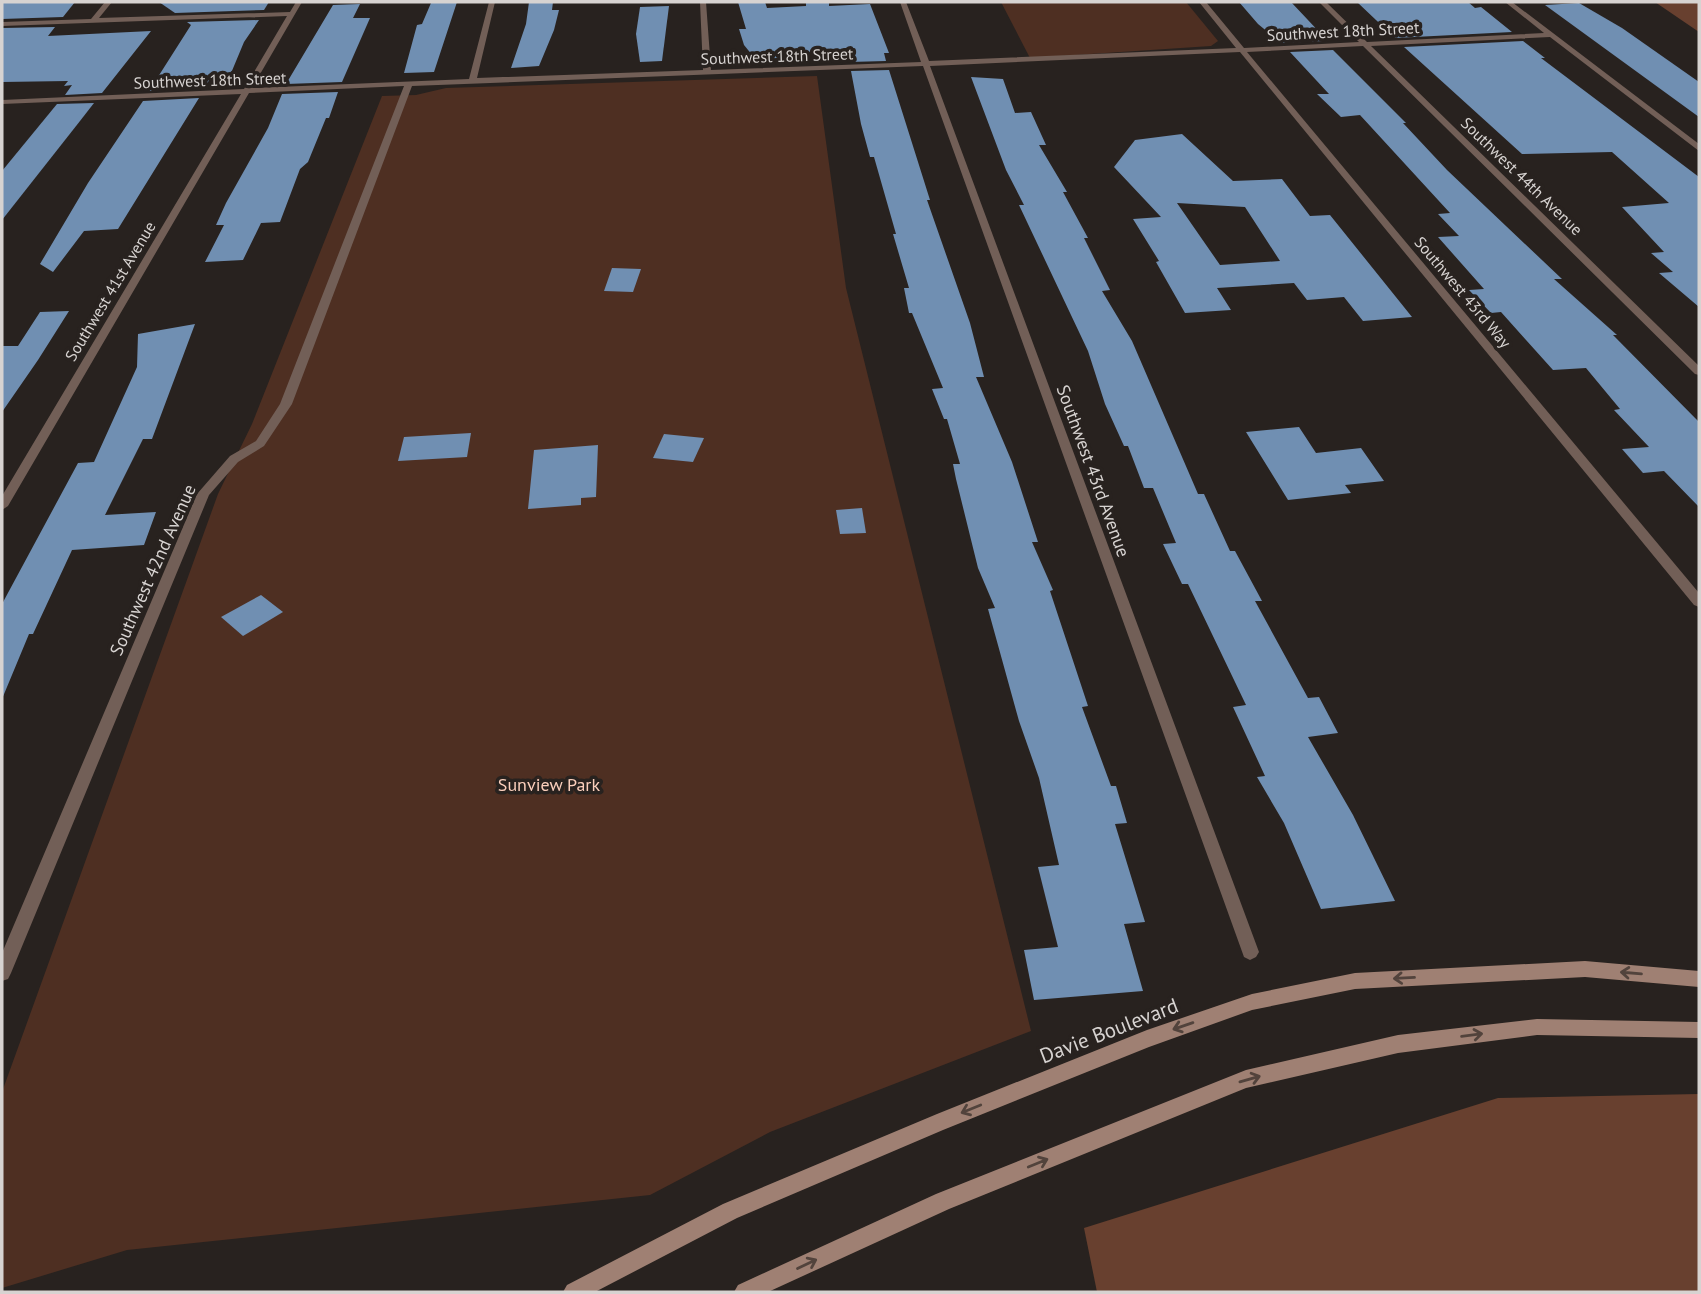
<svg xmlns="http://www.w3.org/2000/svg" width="1701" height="1294" font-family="'PT Sans',sans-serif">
  <rect width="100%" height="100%" fill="#28221f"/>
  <!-- green -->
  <g fill="#4e2f22">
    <polygon points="1001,2 1186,2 1218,41 1211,46 1030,58"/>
    <polygon points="817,76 846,288 1031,1031 770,1132 650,1195 127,1250 2,1288 2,1092 218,494 252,424 382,96 416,95 446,88"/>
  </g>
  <!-- forest -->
  <g fill="#68402f">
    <polygon points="1655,2 1699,2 1699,32"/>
    <polygon points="1699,1094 1699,1292 1097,1292 1084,1228 1498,1098"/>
  </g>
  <!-- building -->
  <g fill="#708fb2" fill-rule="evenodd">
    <polygon points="75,2 63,17 2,19 2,3"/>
    <polygon points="159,2 269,2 264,10 175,13"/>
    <polygon points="457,2 434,72 404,73 417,25 422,24 431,3"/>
    <polygon points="529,2 553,2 552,10 559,10 554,30 539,66 511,68 526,24"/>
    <polygon points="738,2 765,2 767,8 806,6 806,2 829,2 829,6 870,4 889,53 884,53 886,61 849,62 847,54 821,55 820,51 757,61 744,45 739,29 746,29"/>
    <polygon points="1239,2 1291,2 1324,37 1318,37 1323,41 1281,43 1258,24"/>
    <polygon points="1357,2 1468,2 1475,8 1481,7 1512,32 1395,38"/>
    <polygon points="1579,3 1622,28 1699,82 1699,117 1545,5"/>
    <polygon points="360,4 353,18 370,18 342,82 286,84 333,5"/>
    <polygon points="669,6 662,61 640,62 636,34 640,7"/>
    <polygon points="259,20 244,42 229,78 209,80 205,88 149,91 191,25 187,22"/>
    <polygon points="55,27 48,36 151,31 102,93 65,95 72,85 64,86 68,81 2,82 2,28"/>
    <polygon points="1523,41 1545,58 1541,58 1699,177 1699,307 1659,273 1673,272 1651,253 1664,252 1622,207 1669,203 1612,152 1522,154 1404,47"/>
    <polygon points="1333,50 1406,123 1403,123 1447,170 1562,279 1554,279 1617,335 1613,335 1699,422 1699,507 1664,471 1643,473 1622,449 1649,447 1614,410 1620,409 1586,368 1553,370 1501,312 1491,313 1469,290 1484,289 1438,237 1459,236 1438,214 1450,213 1360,115 1341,117 1317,94 1329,94 1290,52"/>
    <polygon points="889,70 930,200 927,200 970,323 984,377 976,377 1012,462 1038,542 1032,542 1053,590 1050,591 1088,706 1082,707 1111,786 1116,786 1127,823 1115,824 1145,922 1124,924 1143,991 1034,1000 1024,950 1058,947 1038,867 1059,865 1039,778 1019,721 988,609 995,608 978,568 956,479 953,464 960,464 947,419 944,419 932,389 943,388 912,313 909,313 904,288 909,288 893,234 896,234 874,157 870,157 861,124 851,71"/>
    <polygon points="971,77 1003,79 1015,113 1031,112 1046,145 1039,145 1067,192 1063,192 1088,238 1084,238 1110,290 1102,291 1132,341 1198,494 1204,494 1230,551 1235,551 1262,601 1255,601 1308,698 1319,697 1338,733 1308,737 1353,815 1395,901 1321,909 1284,823 1257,777 1265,776 1233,707 1246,705 1188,584 1182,584 1163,544 1176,543 1153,488 1144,488 1128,446 1124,446 1105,404 1088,351 1019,205 1024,205 1006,170"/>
    <polygon points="338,92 329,118 326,118 308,162 300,169 280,222 261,223 243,260 205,262 224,225 216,225 226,203 268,128 282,94"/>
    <polygon points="199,98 118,229 84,231 53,272 40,264 88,183 143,101"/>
    <polygon points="94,103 80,121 2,220 2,171 57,104"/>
    <path d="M1182 134 1233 181 1282 179 1310 216 1330 215 1412 317 1363 321 1344 297 1307 300 1294 283 1217 288 1231 310 1185 313 1156 262 1159 261 1133 219 1161 217 1114 167 1135 140ZM1177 203 1245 207 1280 261 1220 265Z"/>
    <polygon points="612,268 641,269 633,292 604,291"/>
    <polygon points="69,311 38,360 2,412 2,346 18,346 40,312"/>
    <polygon points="195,324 152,439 143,439 105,515 156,512 144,545 72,550 33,634 29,634 2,699 2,604 78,463 94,462 137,367 138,334"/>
    <polygon points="1299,427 1316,453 1361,448 1384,481 1345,485 1351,493 1288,500 1246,432"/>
    <polygon points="471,433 467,457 398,461 404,437"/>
    <polygon points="664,434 704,438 693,462 653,458"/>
    <polygon points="598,445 596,497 581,498 581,505 528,509 534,450"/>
    <polygon points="862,508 866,533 840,534 836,510"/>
    <polygon points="261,595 283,612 243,636 221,617"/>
  </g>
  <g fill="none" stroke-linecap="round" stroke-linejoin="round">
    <!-- street -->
    <polygon fill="#725f57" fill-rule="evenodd" points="105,2 112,2 99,18 290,12 296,2 302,2 252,88 469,79 489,2 495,2 477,78 703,70 700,2 706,2 711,70 921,62 900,2 906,2 929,61 1236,48 1199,2 1206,2 1244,48 1359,42 1319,2 1326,2 1367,42 1544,33 1505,2 1512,2 1699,144 1699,151 1550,37 1371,46 1699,366 1699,375 1695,374 1363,46 1247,52 1699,593 1699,607 1694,605 1240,52 930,66 1259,952 1256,957 1250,960 1244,957 923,66 412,86 292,404 264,446 238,462 209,495 11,973 8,979 2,981 2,953 197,494 230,456 256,441 280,404 404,86 249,93 8,506 2,510 2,496 241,94 2,104 2,100 244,89 287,16 2,26 2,22 91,19"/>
    <!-- secondary -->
    <g fill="#9f8073" fill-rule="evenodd">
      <polygon points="1585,961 1699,971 1699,987 1585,977 1355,989 1252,1010 1149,1047 943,1130 737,1218 595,1292 563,1292 567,1285 723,1204 937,1114 1147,1030 1252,994 1355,973"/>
      <polygon points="1537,1019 1699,1022 1699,1038 1537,1035 1398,1053 1246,1088 949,1209 768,1292 734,1292 738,1285 936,1194 1246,1070 1398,1035"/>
    </g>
  </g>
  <!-- one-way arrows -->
  <defs><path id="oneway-shaft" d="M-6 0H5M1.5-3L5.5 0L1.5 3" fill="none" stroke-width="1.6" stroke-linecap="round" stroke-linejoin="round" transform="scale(1.75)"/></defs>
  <g stroke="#52433c">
    <use href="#oneway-shaft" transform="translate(1631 973) rotate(-175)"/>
    <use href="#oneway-shaft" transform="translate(1404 978) rotate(177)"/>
    <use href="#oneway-shaft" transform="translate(1183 1026) rotate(161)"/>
    <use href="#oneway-shaft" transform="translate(1472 1035) rotate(-7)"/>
    <use href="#oneway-shaft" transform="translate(1250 1079) rotate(-16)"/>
    <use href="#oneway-shaft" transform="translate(971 1109) rotate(158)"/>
    <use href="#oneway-shaft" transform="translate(1038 1163) rotate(-22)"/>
    <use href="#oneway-shaft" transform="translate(807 1264) rotate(-25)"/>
  </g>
  <g text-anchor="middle" stroke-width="7" stroke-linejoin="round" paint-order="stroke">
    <!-- far-street labels -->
    <g font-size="16" fill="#d7d3d1" stroke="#28221f">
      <text transform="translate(1343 31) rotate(-3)" y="6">Southwest 18th Street</text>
      <text transform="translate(777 56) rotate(-2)" y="6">Southwest 18th Street</text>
      <text transform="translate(210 80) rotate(-2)" y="6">Southwest 18th Street</text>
      <text transform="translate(1522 176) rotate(44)" y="6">Southwest 44th Avenue</text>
      <text transform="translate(110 291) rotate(-59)" y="6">Southwest 41st Avenue</text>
      <text transform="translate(1463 292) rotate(50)" y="6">Southwest 43rd Way</text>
    </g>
    <!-- street labels -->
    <g font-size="18" fill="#d7d3d1" stroke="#28221f">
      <text transform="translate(1093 471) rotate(70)" y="6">Southwest 43rd Avenue</text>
      <text transform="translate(153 570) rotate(-66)" y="6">Southwest 42nd Avenue</text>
    </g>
    <!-- park labels -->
    <g font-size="18" fill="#fbcfbc" stroke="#28221f">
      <text x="549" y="791">Sunview Park</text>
    </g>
    <!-- near-street labels -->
    <g font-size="21" fill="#d7d3d1" stroke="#28221f">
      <text transform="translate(1109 1031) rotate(-21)" y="7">Davie Boulevard</text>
    </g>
  </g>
  <!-- border -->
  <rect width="1701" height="1294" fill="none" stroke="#d7d3d1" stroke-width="7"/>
</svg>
